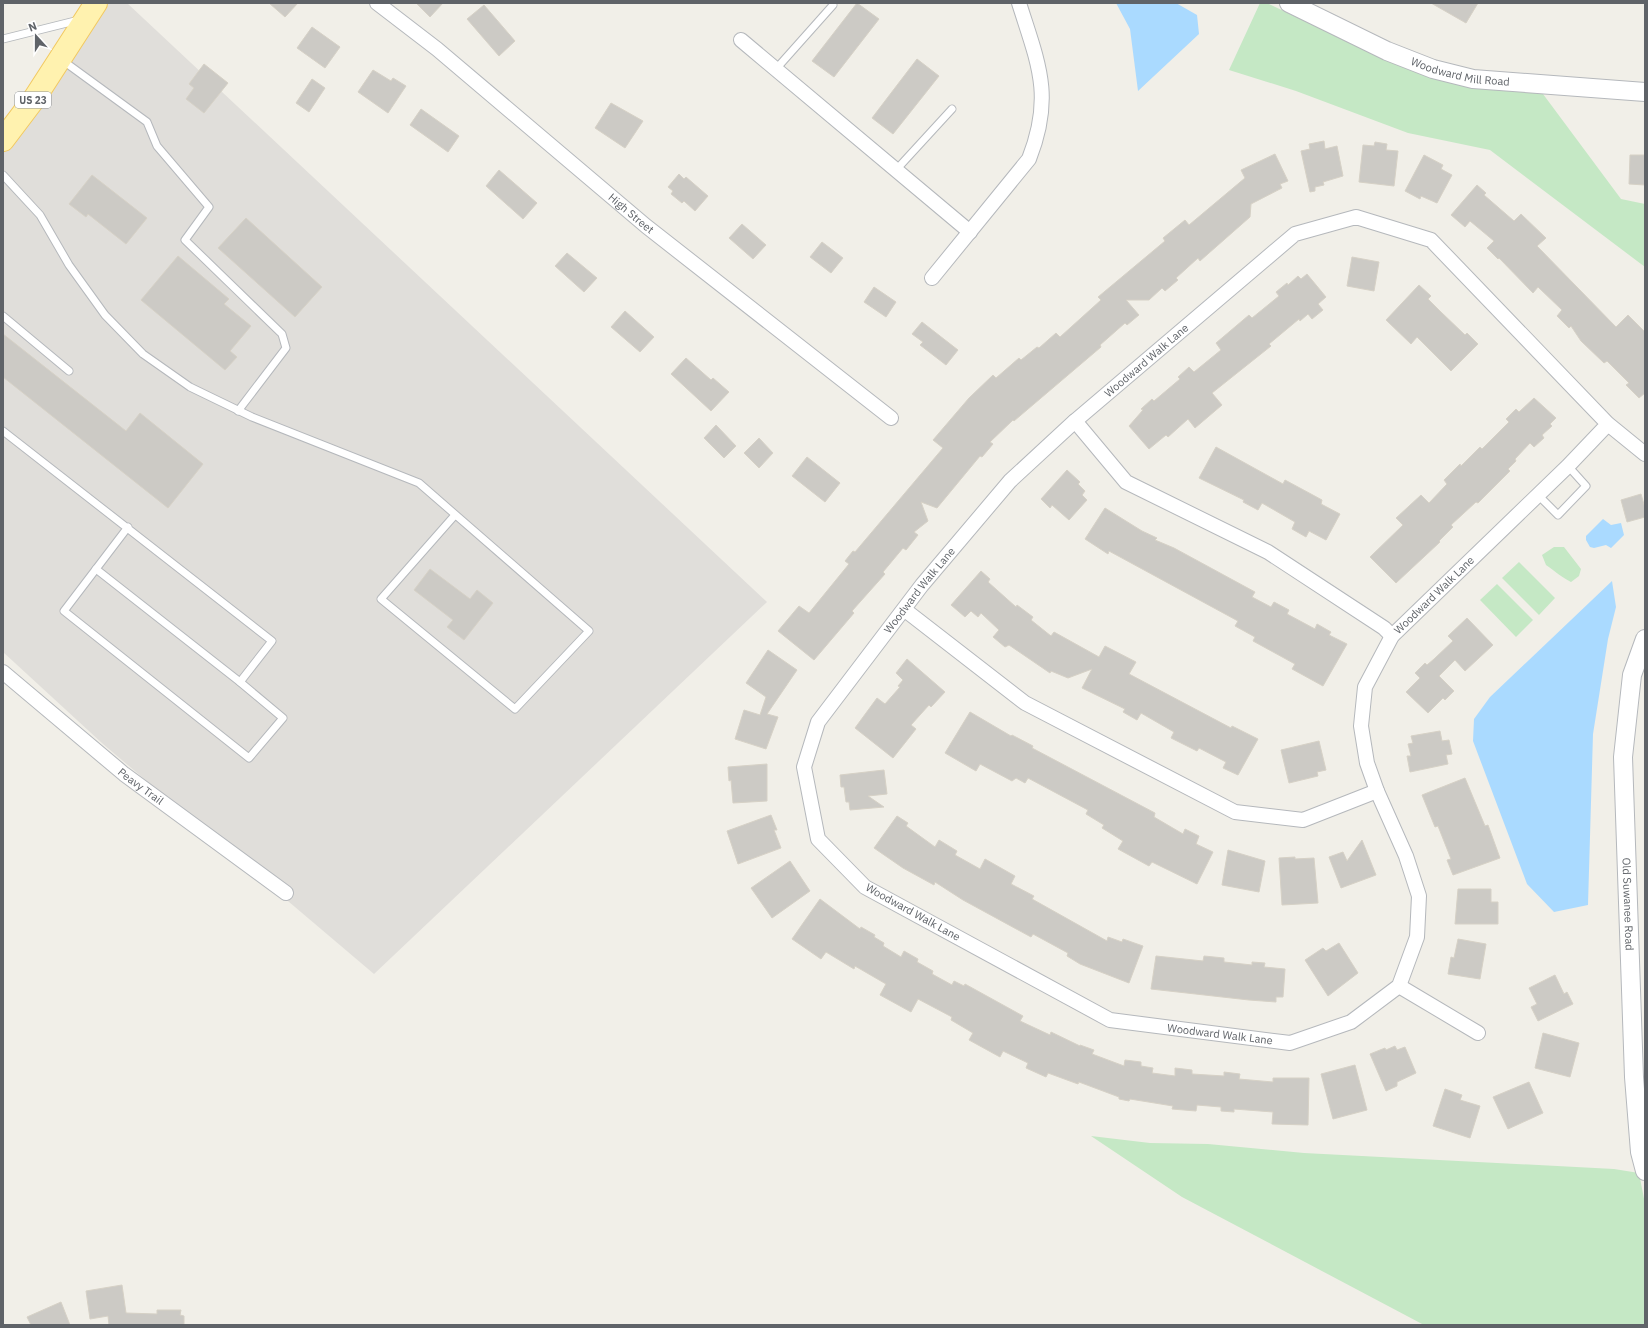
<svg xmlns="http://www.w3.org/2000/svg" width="1648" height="1328" font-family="'IBM Plex Sans',sans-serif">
  <rect width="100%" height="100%" fill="#f1efe8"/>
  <!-- industrial -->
  <polygon fill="#e0deda" points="93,3 127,3 767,602 374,974 103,744 3,652 3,128"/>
  <!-- green -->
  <g fill="#c5e8c5">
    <polygon points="1260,3 1267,3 1347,41 1458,84 1543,94 1621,199 1645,204 1645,267 1490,150 1408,133 1296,91 1229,70"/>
    <path d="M1554 547H1564L1581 569 1579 576 1571 582C1561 577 1555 571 1546 565L1542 555Z"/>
    <polygon points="1519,562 1555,598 1539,615 1502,578"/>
    <polygon points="1497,584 1533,620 1516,637 1480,600"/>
    <polygon points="1091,1136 1150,1143 1208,1144 1304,1153 1614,1169 1639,1173 1645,1204 1645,1325 1424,1325 1182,1197"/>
  </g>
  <!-- water -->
  <g fill="#aadaff">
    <polygon points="1116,3 1176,3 1197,15 1199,34 1138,91 1130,29"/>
    <polygon points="1603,519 1611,525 1621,523 1624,535 1611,548 1606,545 1594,548 1590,547 1586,540 1586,536"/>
    <polygon points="1612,581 1616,607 1608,639 1593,734 1588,905 1554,912 1527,884 1473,741 1474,719 1490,697"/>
  </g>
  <!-- building -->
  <g fill="#cccac5" stroke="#d6d1c6">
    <polygon points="269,3 298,3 285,17"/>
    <polygon points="416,3 443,3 430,17"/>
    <polygon points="857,3 879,19 834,77 812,61"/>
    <polygon points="1431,3 1478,3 1466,23"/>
    <polygon points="484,5 515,41 499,56 467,19"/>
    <polygon points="312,27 340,47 325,68 297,48"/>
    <polygon points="917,59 939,76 893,134 872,118"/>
    <polygon points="204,64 228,83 204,113 186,99 194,88 189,84"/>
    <polygon points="373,70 391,81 393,78 406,86 388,113 358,92"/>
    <polygon points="312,79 325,88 309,112 296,103"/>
    <polygon points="611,103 643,121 625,148 595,128"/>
    <polygon points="421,109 459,136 448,152 410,125"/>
    <polygon points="1324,141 1325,149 1337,146 1343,176 1323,182 1324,185 1315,187 1315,191 1310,192 1301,151 1310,149 1309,144"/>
    <polygon points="1375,142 1387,144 1386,150 1398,151 1394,186 1359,182 1363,145 1374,146"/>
    <polygon points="1275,154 1288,181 1280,184 1282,188 1251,204 1250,217 1200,261 1198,258 1176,278 1178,280 1165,291 1162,288 1149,300 1126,300 1139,315 1127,325 1125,323 1100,345 1101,347 1014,421 1013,420 990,442 993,444 982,457 980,456 937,508 921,502 928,521 914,532 918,535 906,550 903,548 883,572 885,574 852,611 854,613 814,660 778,631 799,606 809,613 849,564 845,561 853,551 855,552 943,448 933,440 969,398 993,375 996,378 1019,358 1021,360 1037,347 1039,348 1056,333 1060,337 1101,300 1098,297 1165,241 1163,238 1185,220 1189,225 1245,178 1241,170"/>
    <polygon points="1424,155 1443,165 1441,169 1452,175 1437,203 1421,196 1420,199 1405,191"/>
    <polygon points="1630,155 1645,155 1645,185 1629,184"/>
    <polygon points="499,170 537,203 523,219 486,186"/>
    <polygon points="679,174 684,179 686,177 708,196 695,211 684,201 682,203 671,194 673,191 668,187"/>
    <polygon points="92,175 147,218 126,244 88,214 86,217 69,204"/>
    <polygon points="1477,185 1486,193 1484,195 1514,221 1521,214 1546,238 1537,246 1616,327 1628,315 1645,332 1645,393 1639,398 1626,385 1629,383 1607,361 1604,363 1581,341 1571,326 1569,328 1557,316 1562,310 1538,287 1533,293 1499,258 1498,259 1487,248 1494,241 1470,221 1465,227 1451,215"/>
    <polygon points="246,218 322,287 295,317 218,248"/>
    <polygon points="742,224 766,245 753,259 729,238"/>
    <polygon points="822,242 843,258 831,273 810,257"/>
    <polygon points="567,253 597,278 584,292 555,266"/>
    <polygon points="178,256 229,299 224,304 251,326 230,351 237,357 225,370 141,300"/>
    <polygon points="1352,257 1379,262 1374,291 1347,286"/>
    <polygon points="1307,274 1326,297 1318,304 1323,310 1312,319 1308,314 1300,321 1299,319 1269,344 1271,346 1212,393 1222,405 1195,428 1188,419 1168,437 1166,435 1149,449 1129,426 1143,410 1141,409 1152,399 1154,401 1180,379 1178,377 1189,367 1194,372 1221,350 1216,343 1249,315 1252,318 1279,296 1276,292 1287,283 1288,285 1298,276 1301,279"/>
    <polygon points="1419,285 1431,296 1428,299 1441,312 1465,335 1467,333 1478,344 1451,371 1417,337 1411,344 1386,320"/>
    <polygon points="874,287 896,302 886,317 864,302"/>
    <polygon points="625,311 654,337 640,352 611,327"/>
    <polygon points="922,322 958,350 946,365 920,345 923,342 912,334"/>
    <polygon points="3,334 126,431 140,413 203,464 168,508 3,377"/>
    <polygon points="686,358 711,380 713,378 729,392 711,411 671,374"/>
    <polygon points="1534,398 1556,418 1550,424 1552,426 1542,435 1544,438 1534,447 1530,443 1515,459 1516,461 1508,469 1510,471 1478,503 1476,502 1451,525 1453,527 1439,541 1440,542 1396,583 1370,557 1403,525 1396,518 1421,495 1429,503 1447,484 1444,480 1460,464 1461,466 1480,447 1482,449 1509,422 1506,419 1516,409 1519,412"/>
    <polygon points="716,425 736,446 724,458 704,438"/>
    <polygon points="759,438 773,453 759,468 744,453"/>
    <polygon points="1216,447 1283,484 1285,480 1311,494 1322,500 1321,504 1340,514 1326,540 1309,531 1306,537 1292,529 1295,522 1262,503 1258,510 1243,502 1244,500 1199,478"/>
    <polygon points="807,457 840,483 825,502 792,476"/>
    <polygon points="1067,470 1080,482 1078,484 1085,491 1082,495 1087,500 1069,520 1052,505 1050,508 1041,499"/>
    <polygon points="1641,494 1645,508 1645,517 1627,522 1621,500"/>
    <polygon points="1105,508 1142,531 1157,538 1155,540 1174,548 1255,592 1252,597 1271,607 1274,602 1289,610 1287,614 1315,629 1317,624 1331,632 1329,635 1347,644 1323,686 1292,669 1295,664 1253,641 1255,637 1235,626 1238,621 1109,551 1108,554 1085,539"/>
    <polygon points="430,569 470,599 477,590 493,603 464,640 447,627 453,620 414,590"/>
    <polygon points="981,571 990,579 988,582 1016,607 1017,605 1033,617 1031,620 1051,636 1054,632 1099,657 1105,646 1136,662 1129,674 1231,728 1232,726 1258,739 1238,775 1223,768 1226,762 1199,748 1197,751 1171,738 1174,732 1141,713 1137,720 1123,712 1125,709 1082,688 1092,669 1068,678 1051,671 1050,673 1009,645 1005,647 993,637 999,630 981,613 978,617 971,611 965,617 951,605"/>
    <polygon points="1467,618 1493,645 1465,671 1455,660 1439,676 1454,691 1445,700 1443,698 1428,713 1406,692 1420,678 1415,673 1425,663 1427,665 1434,659 1453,641 1448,636"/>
    <polygon points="768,650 797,670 767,714 778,717 766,749 735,739 744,710 760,715 766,697 746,683"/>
    <polygon points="907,659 945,692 931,707 929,705 911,725 916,729 893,758 855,728 877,698 885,704 900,687 898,686 903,680 896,673"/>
    <polygon points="970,712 1011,736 1012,735 1033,746 1032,748 1155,813 1154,817 1183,834 1185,829 1199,836 1196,844 1213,852 1197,884 1152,862 1149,866 1118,849 1123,841 1102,828 1104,825 1086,814 1088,810 1028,778 1025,783 1016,778 1012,781 980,764 976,771 945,753"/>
    <polygon points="1440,731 1442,741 1449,740 1452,754 1446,755 1448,764 1410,772 1407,756 1411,756 1408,744 1413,743 1411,736"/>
    <polygon points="1319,741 1326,770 1317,772 1318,776 1289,783 1281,750"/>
    <polygon points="767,764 767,801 733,803 731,780 729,781 728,767"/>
    <polygon points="884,770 887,794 868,796 884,807 850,810 849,802 846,802 844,787 841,787 840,775"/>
    <polygon points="1465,778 1485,826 1488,825 1500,858 1453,875 1447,860 1451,859 1438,826 1435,827 1422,795"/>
    <polygon points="771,815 777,830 774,830 781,848 738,864 727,831"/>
    <polygon points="897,816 908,823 906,826 935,847 939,840 957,851 955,855 980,869 985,859 1015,876 1011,884 1034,896 1032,899 1107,941 1108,937 1122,942 1123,939 1143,946 1129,983 1080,964 1067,956 1068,953 1033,934 1031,937 963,900 935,882 934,885 903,868 874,848"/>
    <polygon points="1362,840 1376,875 1341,888 1329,857 1343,852 1347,861"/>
    <polygon points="1228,850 1265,861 1259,892 1222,885"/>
    <polygon points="1295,857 1295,859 1314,858 1318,903 1282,905 1279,858"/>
    <polygon points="790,861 810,891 772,918 751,888"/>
    <polygon points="1458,889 1491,889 1491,902 1498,902 1498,924 1455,924"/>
    <polygon points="820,899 860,929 861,927 875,935 874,937 884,943 883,946 901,957 904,951 918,959 917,962 933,971 932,974 952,985 954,981 964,986 965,984 1023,1016 1020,1021 1050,1035 1051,1032 1080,1046 1080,1045 1094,1050 1092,1054 1124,1066 1125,1060 1141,1062 1141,1066 1153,1068 1152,1073 1175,1076 1175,1068 1192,1070 1192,1074 1224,1076 1224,1072 1240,1074 1239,1079 1273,1082 1273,1078 1309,1078 1308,1125 1272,1124 1273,1112 1234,1109 1234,1112 1221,1111 1221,1107 1197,1105 1196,1111 1172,1109 1173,1106 1130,1099 1129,1101 1119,1099 1119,1097 1079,1082 1078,1084 1048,1073 1046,1077 1026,1068 1028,1063 1003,1051 1000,1057 969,1040 973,1033 951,1020 952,1017 918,999 911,1012 880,995 886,984 855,966 854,969 826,952 821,959 792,939"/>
    <polygon points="1458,939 1486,944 1480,979 1448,974 1451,957 1454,958"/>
    <polygon points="1339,943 1358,973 1328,996 1305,960 1323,948 1326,951"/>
    <polygon points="1156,956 1203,961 1204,956 1224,958 1224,962 1252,965 1252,962 1265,963 1264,967 1285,969 1283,997 1276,997 1276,1002 1249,1000 1151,989"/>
    <polygon points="1555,975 1564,994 1567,992 1573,1004 1538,1021 1531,1007 1537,1004 1529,988"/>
    <polygon points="1543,1033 1579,1043 1570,1077 1535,1068"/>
    <polygon points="1395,1046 1397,1050 1405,1047 1416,1073 1397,1082 1397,1086 1386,1091 1370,1054 1385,1048 1386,1050"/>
    <polygon points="1355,1065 1367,1110 1333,1119 1321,1074"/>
    <polygon points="1529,1082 1543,1113 1508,1129 1493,1097"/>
    <polygon points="1445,1089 1462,1095 1460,1100 1480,1106 1470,1138 1433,1126"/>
    <polygon points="122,1285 126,1313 157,1314 157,1310 181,1310 180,1315 184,1316 184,1325 109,1325 108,1316 90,1319 86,1291"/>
    <polygon points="61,1302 70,1325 31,1325 27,1317"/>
  </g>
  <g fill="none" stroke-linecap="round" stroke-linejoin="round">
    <!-- service casing -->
    <g stroke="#b5b8bc" stroke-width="9">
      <g id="service">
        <polyline points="3,39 79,20"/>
        <polyline points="62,60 147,122 157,146 209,207 185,240 282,334 286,348 238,411"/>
        <polyline points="776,69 833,5"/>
        <polyline points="896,170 952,109"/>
        <polyline points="3,175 40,215 69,265 105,315 143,354 190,387 252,417 419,483 589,631 515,709 381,599 455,515"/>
        <polyline points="3,316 69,371"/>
        <polyline points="3,431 272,641 240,682 283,718 249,758 64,611 128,527"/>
        <polyline points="1538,495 1558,515 1586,486 1568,466"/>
        <polyline points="96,569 240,682"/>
      </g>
    </g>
    <!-- minor casing -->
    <g stroke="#b5b8bc" stroke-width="16">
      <g id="minor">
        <path id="s1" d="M377 3 437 49 646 226 891 418"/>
        <polyline points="741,40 970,232"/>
        <path d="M932 278 1029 159C1054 96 1038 63 1019 3"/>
        <polyline points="1075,421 1126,482 1268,552 1384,628 1392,636"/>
        <path id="s2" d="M1608 424 1568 466 1392 636 1365 687 1361 726 1367 763 1377 791 1406 856 1419 896 1417 937 1399 986 1351 1022 1290 1043 1110 1020 865 887 818 839 804 767 818 722 922 585 1010 481 1075 421 1295 234 1356 217 1431 240 1608 424 1645 454"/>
        <polyline points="905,610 1025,703 1235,812 1303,820 1377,791"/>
        <path id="s3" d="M3 672 124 774 286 893"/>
        <polyline points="1399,986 1478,1033"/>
      </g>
    </g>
    <!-- tertiary casing -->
    <g stroke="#b5b8bc" stroke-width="20">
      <g id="tertiary">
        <path id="s4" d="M1289 3 1387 51 1433 69 1473 79 1645 92"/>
        <path id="s5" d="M1645 639 1632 675 1623 757 1634 1077 1640 1152 1645 1171"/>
      </g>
    </g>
    <!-- primary casing -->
    <g stroke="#f2c960" stroke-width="24">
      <polyline id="primary" points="3,140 34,99 96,3"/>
    </g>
    <!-- service -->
    <use href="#service" stroke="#fff" stroke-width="7"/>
    <!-- minor -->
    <use href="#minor" stroke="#fff" stroke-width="14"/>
    <!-- tertiary -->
    <use href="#tertiary" stroke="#fff" stroke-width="18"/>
    <!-- primary -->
    <use href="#primary" stroke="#fff2af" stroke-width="22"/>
  </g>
  <g text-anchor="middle" stroke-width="3" stroke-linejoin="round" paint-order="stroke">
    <!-- shield labels -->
    <rect fill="#fff" stroke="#8f9295" stroke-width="1" x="15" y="92" width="36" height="16" rx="3"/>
    <g font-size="10" font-weight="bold" fill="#5f6368">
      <text x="33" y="104">US 23</text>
    </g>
    <!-- street labels -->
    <g font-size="11" fill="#5f6368" stroke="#fff">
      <text dy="4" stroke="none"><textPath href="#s4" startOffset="186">Woodward Mill Road</textPath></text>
      <text dy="4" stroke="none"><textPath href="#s1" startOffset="330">High Street</textPath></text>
      <text dy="4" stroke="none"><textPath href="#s2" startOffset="1936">Woodward Walk Lane</textPath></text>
      <text dy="4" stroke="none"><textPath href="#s2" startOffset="1612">Woodward Walk Lane</textPath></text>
      <text transform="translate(1434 595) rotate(-44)" y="4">Woodward Walk Lane</text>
      <text dy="4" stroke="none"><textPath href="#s3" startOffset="179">Peavy Trail</textPath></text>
      <text dy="4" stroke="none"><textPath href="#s5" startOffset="268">Old Suwanee Road</textPath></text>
      <text transform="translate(913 912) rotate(29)" y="4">Woodward Walk Lane</text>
      <text transform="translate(1220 1034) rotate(7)" y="4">Woodward Walk Lane</text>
    </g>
  </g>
  <!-- border -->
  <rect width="1648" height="1328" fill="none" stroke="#5f6368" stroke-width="8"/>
  <!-- north arrow -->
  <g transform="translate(36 36) rotate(339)" stroke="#ffffff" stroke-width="3" paint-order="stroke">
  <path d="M0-3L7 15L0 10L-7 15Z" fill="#5f6368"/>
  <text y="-6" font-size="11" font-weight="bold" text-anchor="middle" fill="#5f6368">N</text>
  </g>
</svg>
